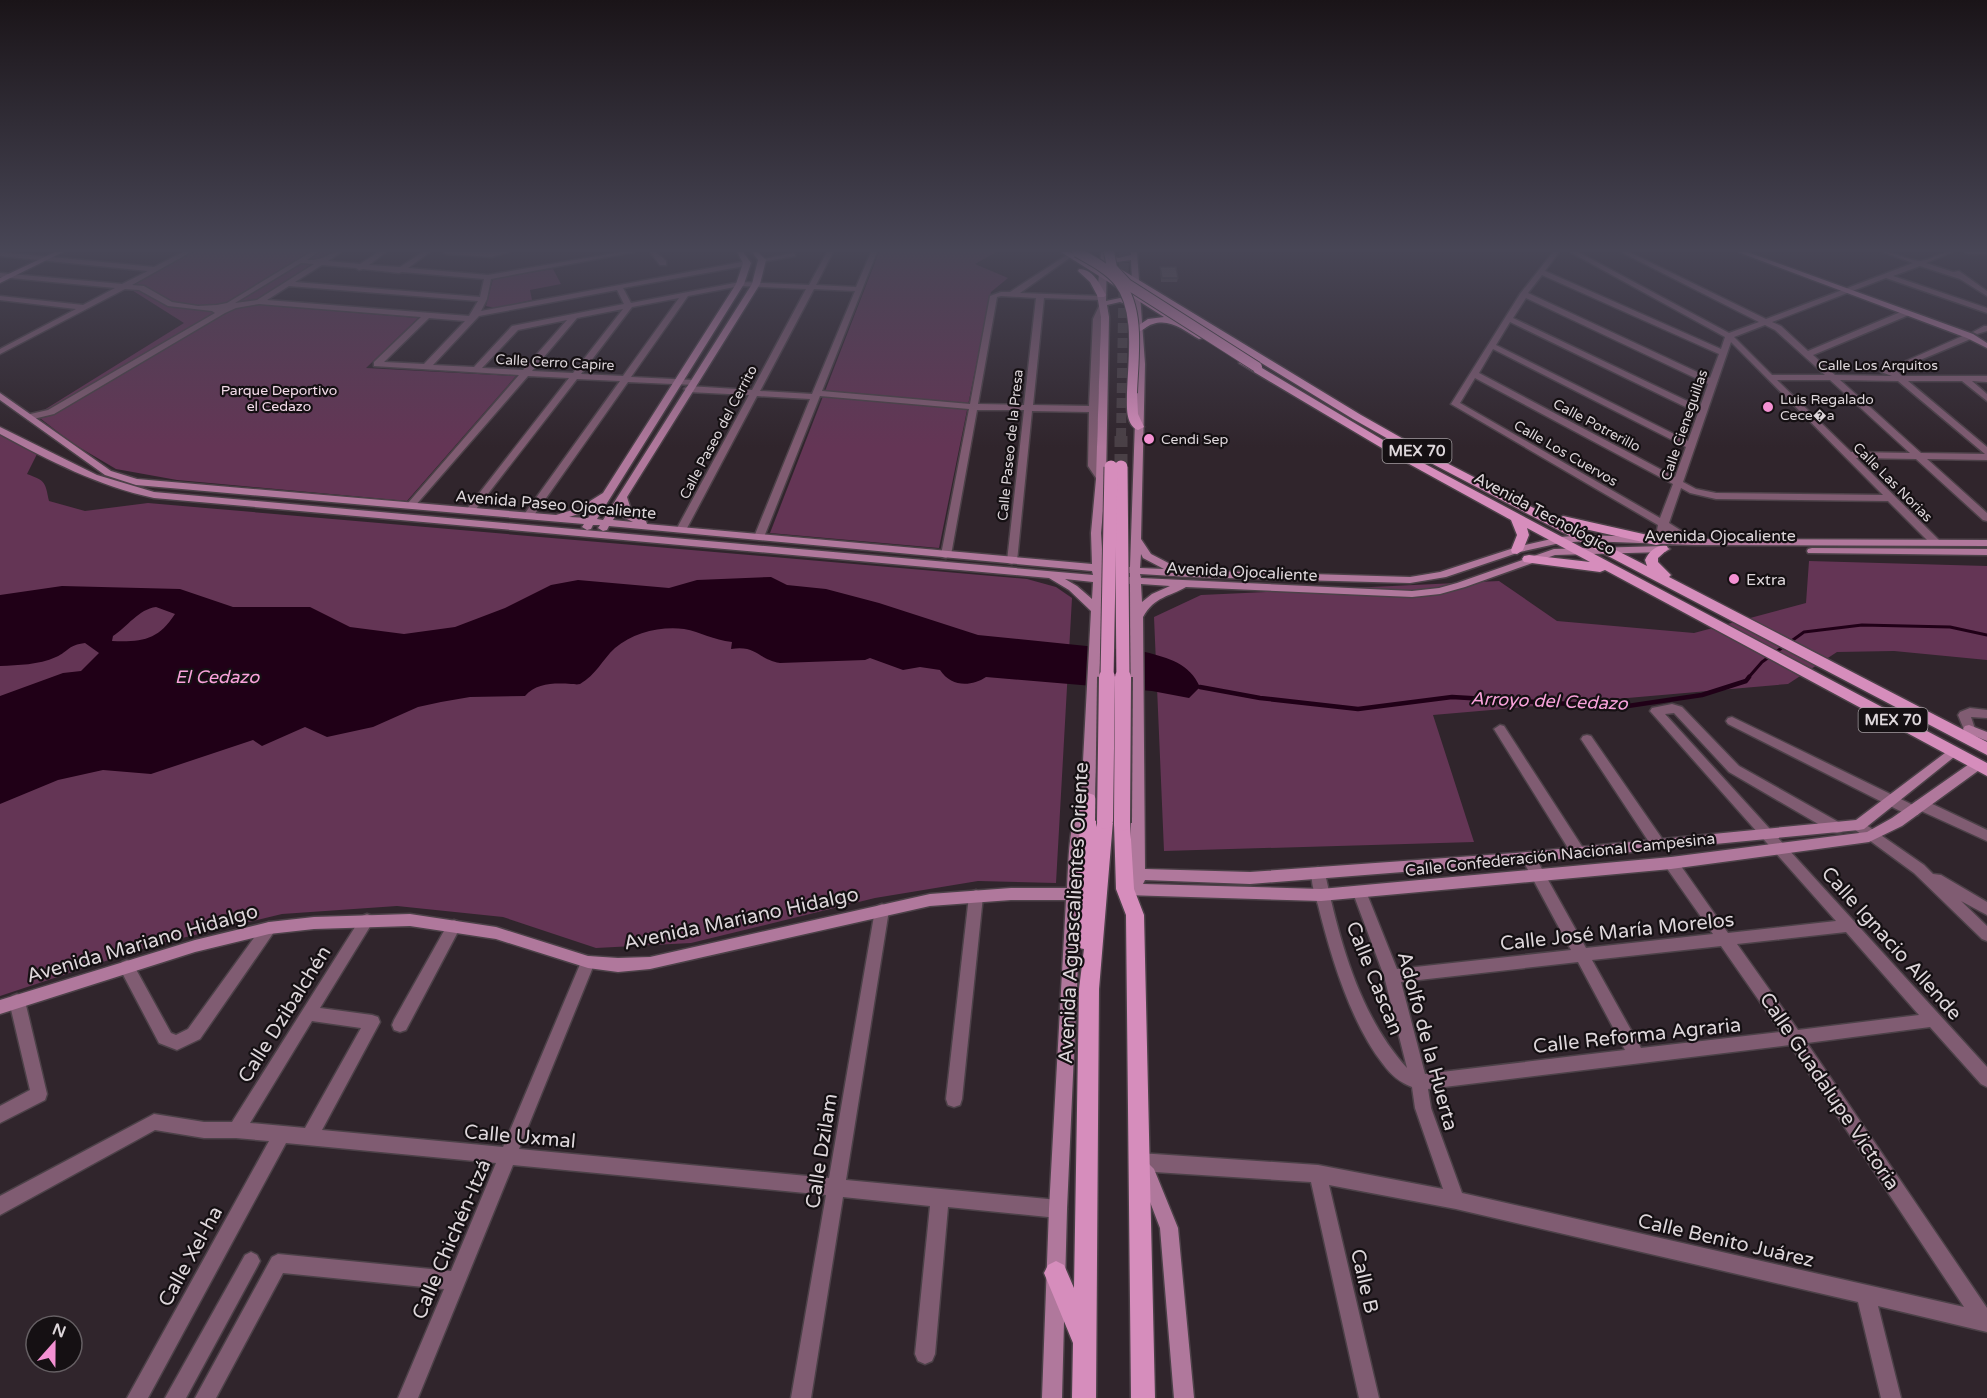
<svg xmlns="http://www.w3.org/2000/svg" width="1987" height="1398" font-family="'Varela Round',sans-serif">
  <rect width="100%" height="100%" fill="#30252c"/>
  <!-- green -->
  <g fill="#643555">
    <polygon points="194,252 334,252 251,304 418,318 366,368 516,376 407,501 177,480 116,469 72,443 36,415 184,323 127,287"/>
    <polygon points="879,252 996,252 975,264 1008,278 991,292 939,548 770,533"/>
    <polygon points="553,269 561,284 530,290 532,300 495,308 486,306 493,279"/>
    <path d="M0 431 31 447 37 454 27 474C46 481 45 482 49 501L85 511 148 503 1027 579 1056 587 1072 598 1056 883 978 881 875 898 691 943 596 948 503 917 397 906 282 914 157 944 0 996Z"/>
    <polygon points="1809,561 1987,566 1987,660 1894,651 1837,652 1788,684 1433,715 1474,842 1164,851 1154,617 1201,595 1499,581 1557,621 1694,633 1806,603"/>
  </g>
  <!-- water -->
  <path fill="#200017" fill-rule="evenodd" d="M771 577 787 585 826 589 879 603 978 635 1145 652C1169 658 1189 663 1200 687L1189 698 1152 691 986 677C971 687 951 687 940 670L920 667 903 670 870 658 865 660 780 663C757 659 757 645 731 649L732 642C713 640 701 632 684 629 660 626 633 633 615 648 602 660 596 675 580 684 576 685 575 684 571 684 554 683 536 683 525 696L470 697 441 702 418 707 373 727 327 737 305 727 262 746 253 740 151 774 103 770 58 780 0 804V696L63 673 81 671 99 653 85 643C68 645 69 651 56 657 38 665 19 665 0 666V595L62 586 180 589 233 607H310L350 627 404 634 455 627 505 608 551 585 578 580 669 588 697 580ZM156 607 175 614C158 640 143 642 112 641L113 636C127 627 139 609 156 607Z"/>
  <g fill="none" stroke-linecap="round" stroke-linejoin="round">
    <!-- stream-far1 -->
    <polyline stroke="#200017" stroke-width="3" points="1748,678 1762,662 1804,632 1862,625 1950,627 1987,635"/>
    <!-- stream -->
    <polyline stroke="#200017" stroke-width="4.5" points="1200,687 1260,698 1358,709 1452,697 1621,707 1702,695 1746,681 1749,677"/>
    <!-- primary-tunnel-far1 -->
    <polyline stroke="#4a4046" stroke-width="10" stroke-dasharray="10 5" stroke-linecap="butt" points="1121,438 1124,252"/>
    <!-- primary-tunnel -->
    <polyline stroke="#4a4046" stroke-width="13" stroke-dasharray="13 7" stroke-linecap="butt" points="1121,467 1121,436"/>
    <!-- street casing -->
    <g stroke="#4c4148" stroke-width="3">
      <g id="street">
        <path d="M0 252 154 267 183 252H191L132 285 144 286 172 302 198 306 217 305 227 303 311 252H318L307 260C325 261 327 252 341 252L328 261 360 264 379 252H386L369 265 400 267 423 252H430L408 268 488 275 621 252H634L491 279 487 299 481 311 747 261H750V265L623 288 631 303 740 282 809 285 827 252H833L816 285 856 287 871 252H877L822 391 970 404 990 296 1001 292H1010L1070 253 1072 254V256L1020 293 1101 296 1105 298 1101 300 1044 298 1033 405 1089 406 1093 319 1100 304H1106L1107 306 1101 319 1097 454 1098 466 1106 479 1101 482 1098 481 1088 466 1089 412 1032 411 1017 561 1012 564 1008 563 1007 561 1024 410H977L951 555 946 558 942 557 941 555 969 409 820 396 764 537 759 540 754 537 810 399 757 396 686 530 685 532H677L676 530 749 395 688 392 684 389 688 386 752 390 806 289 740 286 688 296 631 377 693 380 696 381V385L628 382 532 518H524L523 516 620 381 577 379 473 513H467V509L569 378 528 376 414 507H408V503L519 375 374 366V362L421 317 259 304 236 308 225 313 54 414 29 420 25 417 26 415 48 410 215 313 212 311 168 306 139 290 125 289 0 354V349L76 309 0 300V296L83 305 115 288 0 277V273L122 284 148 271 0 256ZM301 263 314 264 257 300 235 303ZM322 265 356 268 359 270 363 269 399 273 402 272 484 279 480 297 295 282ZM289 286 478 301 469 316 267 300ZM814 289 855 291 812 394 760 391ZM617 290 624 304 512 326 474 367 433 365 479 316ZM1001 296 1036 298 1024 405 978 404 997 297ZM679 298 623 376 581 374 632 307ZM623 309 573 373 532 371 577 318ZM429 318 465 321 424 364 384 362ZM567 320 523 370 482 368 518 330Z"/>
        <polygon points="443,252 509,252 491,257 446,254"/>
        <polygon points="650,252 656,252 666,261 666,265 660,265"/>
        <path d="M1553 252H1559L1545 271 1721 349 1725 337 1570 252H1578L1729 333 1759 322 1621 252H1629L1766 319 1913 263 1883 252C1895 252 1910 261 1920 261 1931 260 1940 252 1952 252L1926 263 1953 272 1959 271 1987 291V296L1960 279 1920 266 1893 276 1987 308V313L1886 278 1772 322 1781 326 1808 351 1903 311H1909V315L1813 355 1835 375 1892 376 1881 372 1967 334H1973V338L1896 370 1902 376H1987V382L1972 381 1987 394V401L1962 381H1908L1987 447V460L1927 459 1987 513V521L1983 520 1916 459 1856 458 1940 541V545H1932L1888 501 1716 499 1690 493 1681 488 1669 523 1699 542 1698 544H1690L1667 531 1664 543H1656L1655 541 1658 525 1451 404 1520 294ZM1542 275 1719 354 1710 378 1528 293ZM1526 298 1708 384 1700 407 1513 318ZM1510 322 1698 413 1688 441 1496 345ZM1765 325 1775 330 1825 375H1772L1734 337ZM1731 342 1883 495 1716 493 1696 489 1683 482ZM1493 349 1686 447 1675 477 1479 373ZM1475 378 1673 484 1660 518 1460 403ZM1777 380H1830L1910 453 1851 452ZM1840 380 1898 381 1985 454 1921 453Z"/>
        <polygon points="1965,252 1987,252 1987,254 1968,254"/>
        <polygon points="793,253 795,254 795,256 762,262 758,260"/>
        <polygon points="1984,326 1987,326 1987,331 1977,334 1973,332"/>
        <path d="M1672 704 1682 707 1739 766 1842 824 1844 828 1842 832 1837 833 1832 832 1729 772 1674 713 1665 714 1987 1067V1087L1981 1084 1930 1027 1807 1043 1987 1308V1332L1878 1306 1901 1398H1881L1858 1302 1456 1209 1329 1185 1379 1398H1359L1311 1182 1139 1171 1133 1168 1130 1162 1133 1156 1139 1153 1318 1165 1443 1189 1415 1108 1412 1087C1399 1082 1391 1075 1383 1064 1351 1024 1330 954 1318 905 1315 895 1309 878 1313 869L1318 867 1323 869 1325 873C1339 940 1360 1017 1407 1068L1384 976 1353 893 1355 889 1360 887 1365 889 1397 969 1571 950 1521 857 1523 853 1528 852 1533 853 1586 948 1713 934 1666 867 1664 863 1666 859 1671 857 1676 859 1728 933 1836 921 1650 711 1652 708ZM1846 932 1919 1015 1798 1030 1737 944ZM1721 946 1781 1032 1641 1048 1592 960ZM1578 962 1625 1050 1425 1074 1401 982ZM1790 1045 1964 1307 1462 1193 1431 1108 1428 1089Z"/>
        <polygon points="1970,708 1987,710 1987,718 1971,717 1975,729 1969,733 1965,732 1958,715 1960,712"/>
        <polygon points="1732,717 1915,806 1916,801 1926,801 1987,830 1987,841 1919,810 1918,815 1908,815 1728,724 1726,721 1728,718"/>
        <polygon points="1500,725 1504,726 1583,848 1585,852 1583,856 1578,857 1573,856 1494,729"/>
        <polygon points="1587,735 1591,736 1663,840 1665,844 1663,848 1658,849 1653,848 1583,742 1581,739 1583,736"/>
        <polygon points="1859,820 1924,865 1933,874 1941,875 1987,902 1987,915 1961,901 1987,926 1987,941 1982,939 1914,873 1854,829 1852,825 1854,821"/>
        <polygon points="976,890 981,892 983,896 962,1099 960,1105 954,1107 948,1105 946,1099 969,896 971,892"/>
        <path d="M882 904 887 906 889 910 846 1180 1058 1200 1064 1203 1067 1209 1064 1215 1058 1218 948 1207 935 1354 932 1361 925 1364 918 1361 915 1354 930 1206 843 1197 811 1398H791L826 1195 513 1165 418 1398H398L444 1289 283 1273 216 1398H195L272 1257 278 1254 451 1271 496 1163 286 1143 148 1398H127L269 1141 236 1138H204L155 1130 0 1215V1196L154 1114 204 1122H232L362 916 367 914 372 916 374 920 320 1008 372 1015 378 1017 380 1022 322 1130 503 1147 581 962 583 957 588 956 593 957 595 962 519 1149 829 1178 875 910 877 906ZM312 1021 361 1028 305 1128 250 1123Z"/>
        <polygon points="454,920 459,922 461,926 406,1030 400,1032 394,1030 392,1025 394,1020 449,922"/>
        <polygon points="269,922 274,924 276,928 274,932 200,1039 177,1050 159,1043 119,967 122,962 127,960 132,962 171,1033 176,1035 188,1029 264,924"/>
        <polygon points="17,994 22,996 25,1001 47,1094 45,1100 0,1123 0,1106 30,1090 9,1001 12,996"/>
        <polygon points="251,1252 257,1255 260,1261 257,1267 186,1398 165,1398 245,1255"/>
      </g>
    </g>
    <!-- secondary casing -->
    <g stroke="#4c4148" stroke-width="3">
      <g id="secondary">
        <polygon points="55,252 63,252 0,283 0,278"/>
        <path d="M737 252H743L751 263 744 284 597 519 603 520 752 284 758 260 752 252H758L766 260 760 284 627 497 632 513 646 521 647 524 1092 564 1091 533 1096 479 1101 317 1097 295 1101 252H1107V254L1118 258 1131 255V252H1137L1145 364 1141 539 1151 554 1176 567 1177 570 1410 577 1440 572 1517 547 1560 537 1586 535 1694 539 1987 540V546L1694 545 1586 541 1560 543 1520 552 1446 577 1410 583 1190 577 1140 574 1141 578 1412 591 1439 588 1457 583 1554 549 1665 546 1670 549 1665 552 1555 555 1465 587 1440 594 1412 597 1186 587C1169 597 1155 596 1143 617L1145 869 1250 872 1528 852 1856 820 1949 750H1957L1959 753 1864 829 1859 830 1528 862 1250 884 1145 880 1143 884 1321 889 1671 857 1867 832 1892 818 1972 762H1982L1983 765 1982 768 1902 826 1869 842 1671 869 1321 901 1125 895 1120 893 1118 889 1120 885 1133 883 1131 880 1119 878 1117 874 1119 870 1131 869 1130 584 1103 583 1095 799 1088 814 1084 830 1067 1209 1062 1398H1042L1049 1209 1066 900H1011L930 906 650 969 618 972 588 968 496 939 410 926 314 929 269 934 195 952 0 1014V1000L195 940 269 922 314 917 410 914 496 927 588 956 618 958 650 957 930 894 1011 888H1067C1069 857 1068 828 1081 799L1091 611 1069 590 1049 578 154 498C98 486 50 461 0 434V427L97 475 154 492 1093 575 1092 571 609 526 607 530 603 531 598 528 600 525H593L591 529 587 530 582 527 584 524 136 485 105 475 0 400V393L111 471 137 479 556 515 579 508 603 493 736 284 743 263ZM1107 259 1117 262 1131 260 1133 302 1120 298 1106 301ZM1120 302 1134 307 1137 364 1130 567 1103 565 1101 533 1106 479 1109 317 1107 305ZM596 506 588 518 569 517 585 512ZM620 508 623 517 633 522 613 520ZM1141 554 1143 558 1164 569 1140 568ZM1103 572 1130 573V577L1103 576ZM1065 579 1093 582 1092 599 1077 586ZM1141 584 1170 586 1152 594 1142 602Z"/>
        <polygon points="1738,252 1747,252 1973,334 1987,343 1987,348 1967,338"/>
        <polygon points="1812,548 1987,549 1987,555 1808,553 1807,551 1808,549"/>
        <polygon points="1969,725 1987,732 1987,741 1965,732 1963,729 1965,726"/>
        <polygon points="1140,1158 1146,1161 1154,1169 1178,1228 1194,1398 1174,1398 1160,1228 1142,1181 1134,1173 1131,1167 1134,1161"/>
      </g>
    </g>
    <!-- primary casing -->
    <g stroke="#4c4148" stroke-width="3">
      <g id="primary">
        <path d="M1061 252H1070L1207 337 1199 339C1185 331 1170 318 1153 324 1145 326 1144 332 1136 331V327L1148 319 1164 317Z"/>
        <path d="M1108 265H1114L1361 415 1437 458 1557 520 1563 516 1661 538 1662 541 1661 544 1656 545 1567 525 1647 566 1645 560C1649 551 1657 544 1667 546L1668 549 1658 558V562L1671 575 1669 577 1987 742V755L1429 462 1353 419 1108 269Z"/>
        <path d="M1079 269C1093 269 1100 284 1106 295L1104 297H1098L1090 282 1078 271Z"/>
        <polygon points="1239,359 1247,359 1410,456 1987,763 1987,776 1605,570 1600,572 1524,562 1522,559 1524,556 1529,555 1590,562 1527,528 1529,535 1523,550 1517,554 1512,553 1511,550 1517,535 1511,520 1402,460 1239,363"/>
        <path d="M1132 390 1137 393 1138 414 1144 427 1138 430C1125 425 1127 405 1127 393Z"/>
        <polygon points="1088,793 1094,795 1096,799 1096,827 1099,816 1105,815 1111,816 1113,821 1099,989 1096,1398 1072,1398 1073,1343 1044,1273 1048,1265 1056,1261 1064,1265 1074,1288 1079,989 1084,949 1079,948 1077,942 1080,799 1082,795"/>
        <polygon points="1122,817 1128,818 1130,823 1134,889 1144,915 1155,1398 1131,1398 1126,915 1116,889 1114,823 1116,818"/>
      </g>
    </g>
    <!-- street -->
    <use href="#street" fill="#805c72" fill-rule="evenodd"/>
    <!-- secondary -->
    <use href="#secondary" fill="#b0789c" fill-rule="evenodd"/>
    <!-- primary -->
    <use href="#primary" fill="#d68dbc" fill-rule="evenodd"/>
    <!-- primary-bridge-far2 casing -->
    <g stroke="#4c4148" stroke-width="12" stroke-linecap="butt">
      <g id="primary-bridge-far2">
        <path d="M1077 252C1091 260 1109 269 1119 282 1141 311 1133 359 1132 393"/>
        <polyline points="1109,252 1112,268 1127,284 1257,367"/>
      </g>
    </g>
    <!-- primary-bridge-far1 casing -->
    <g stroke="#4c4148" stroke-width="15" stroke-linecap="butt">
      <g id="primary-bridge-far1">
        <polyline points="1121,467 1123,678"/>
        <polyline points="1107,678 1111,467"/>
      </g>
    </g>
    <!-- primary-bridge casing -->
    <g stroke="#4c4148" stroke-width="20" stroke-linecap="butt">
      <g id="primary-bridge">
        <polyline points="1105,821 1107,677"/>
        <polyline points="1122,823 1123,677"/>
      </g>
    </g>
    <!-- primary-bridge-far2 -->
    <use href="#primary-bridge-far2" stroke="#d68dbc" stroke-width="10"/>
    <!-- primary-bridge-far1 -->
    <use href="#primary-bridge-far1" stroke="#d68dbc" stroke-width="13"/>
    <!-- primary-bridge -->
    <use href="#primary-bridge" stroke="#d68dbc" stroke-width="16"/>
  </g>
  <!-- wall -->
  <polygon fill="#53484e" points="1160,267 1178,278 1177,282 1161,282"/>
  <!-- building -->
  <polygon fill="#60545b" stroke="#433b40" stroke-width="1.5" points="1160,267 1176,267 1178,278 1162,278"/>
  <!-- sky -->
  <linearGradient id="sky" x2="0" y2="1"><stop stop-color="#1a1418"/><stop offset="0.56" stop-color="#484656"/><stop offset="1" stop-color="#484656" stop-opacity="0"/></linearGradient>
  <rect width="1987" height="447" fill="url(#sky)"/>
  <!-- markers -->
  <g fill="#f491d3" stroke="#151013" stroke-width="2">
    <circle cx="1768" cy="407" r="6"/>
    <circle cx="1149" cy="439" r="6"/>
    <circle cx="1734" cy="579" r="6"/>
  </g>
  <g text-anchor="middle" stroke-width="4.5" stroke-linejoin="round" paint-order="stroke">
    <!-- far-street labels -->
    <g font-size="14" fill="#ddd6da" stroke="#151013">
      <text transform="translate(555 362) rotate(3)" y="5">Calle Cerro Capire</text>
      <text x="1878" y="370">Calle Los Arquitos</text>
      <text transform="translate(1597 425) rotate(28)" y="5">Calle Potrerillo</text>
      <text transform="translate(1684 425) rotate(-71)" y="5">Calle Cieneguillas</text>
      <text transform="translate(718 432) rotate(-62)" y="5">Calle Paseo del Cerrito</text>
      <text transform="translate(1010 445) rotate(-84)" y="5">Calle Paseo de la Presa</text>
      <text transform="translate(1566 453) rotate(30)" y="5">Calle Los Cuervos</text>
      <text transform="translate(1893 482) rotate(45)" y="5">Calle Las Norias</text>
    </g>
    <!-- far-park labels -->
    <g font-size="14" fill="#f3dbe9" stroke="#151013">
      <text x="279" y="395">Parque Deportivo<tspan x="279" dy="16">el Cedazo</tspan></text>
    </g>
    <!-- far-poi labels -->
    <g font-size="14" fill="#ddd6da" stroke="#151013" text-anchor="start">
      <text x="1780" y="404">Luis Regalado<tspan x="1780" dy="16">Cece�a</tspan></text>
      <text x="1161" y="444">Cendi Sep</text>
    </g>
    <!-- shield labels -->
    <g fill="#151013" stroke="#a19b9e" stroke-width="1.5">
      <rect x="1382.5" y="439" width="69" height="24" rx="4.5"/>
      <rect x="1858.5" y="708" width="69" height="24" rx="4.5"/>
    </g>
    <g font-size="15" font-weight="bold" fill="#ddd6da">
      <text x="1417" y="456">MEX 70</text>
      <text x="1893" y="725">MEX 70</text>
    </g>
    <!-- street labels -->
    <g font-size="16" fill="#ddd6da" stroke="#151013">
      <text transform="translate(556 504) rotate(5)" y="6">Avenida Paseo Ojocaliente</text>
      <text transform="translate(1545 513) rotate(28)" y="6">Avenida Tecnológico</text>
      <text x="1720" y="541">Avenida Ojocaliente</text>
      <text transform="translate(1242 571) rotate(3)" y="6">Avenida Ojocaliente</text>
      <text transform="translate(1560 854) rotate(-6)" y="6">Calle Confederación Nacional Campesina</text>
    </g>
    <!-- poi labels -->
    <g font-size="16" fill="#ddd6da" stroke="#151013" text-anchor="start">
      <text x="1746" y="585">Extra</text>
    </g>
    <!-- water labels -->
    <g font-size="18" font-style="italic" fill="#f9a2db" stroke="#151013">
      <text x="217" y="683">El Cedazo</text>
      <text transform="translate(1549 701) rotate(2)" y="6">Arroyo del Cedazo</text>
    </g>
    <!-- near-street labels -->
    <g font-size="20" fill="#ddd6da" stroke="#151013">
      <text transform="translate(1073 913) rotate(-87)" y="7">Avenida Aguascalientes Oriente</text>
      <text transform="translate(741 918) rotate(-12)" y="7">Avenida Mariano Hidalgo</text>
      <text transform="translate(1617 931) rotate(-6)" y="7">Calle José María Morelos</text>
      <text transform="translate(142 943) rotate(-16)" y="7">Avenida Mariano Hidalgo</text>
      <text transform="translate(1892 943) rotate(48)" y="7">Calle Ignacio Allende</text>
      <text transform="translate(1375 978) rotate(68)" y="7">Calle Cascan</text>
      <text transform="translate(284 1014) rotate(-58)" y="7">Calle Dzibalchén</text>
      <text transform="translate(1637 1035) rotate(-6)" y="7">Calle Reforma Agraria</text>
      <text transform="translate(1428 1041) rotate(75)" y="7">Adolfo de la Huerta</text>
      <text transform="translate(1830 1091) rotate(56)" y="7">Calle Guadalupe Victoria</text>
      <text transform="translate(520 1136) rotate(5)" y="7">Calle Uxmal</text>
      <text transform="translate(821 1151) rotate(-81)" y="7">Calle Dzilam</text>
      <text transform="translate(451 1239) rotate(-67)" y="7">Calle Chichén-Itzá</text>
      <text transform="translate(1726 1240) rotate(13)" y="7">Calle Benito Juárez</text>
      <text transform="translate(190 1256) rotate(-61)" y="7">Calle Xel-ha</text>
      <text transform="translate(1365 1281) rotate(77)" y="7">Calle B</text>
    </g>
  </g>
  <!-- north arrow -->
  <g transform="translate(54 1344) rotate(21)"><circle r="28" fill="#151013" stroke="#655f63" stroke-width="1.5"/>
  <path d="M0-4.5L10 22L0 15L-10 22Z" fill="#f491d3"/>
  <text y="-9" font-size="16" font-weight="bold" text-anchor="middle" fill="#ddd6da">N</text>
  </g>
</svg>
